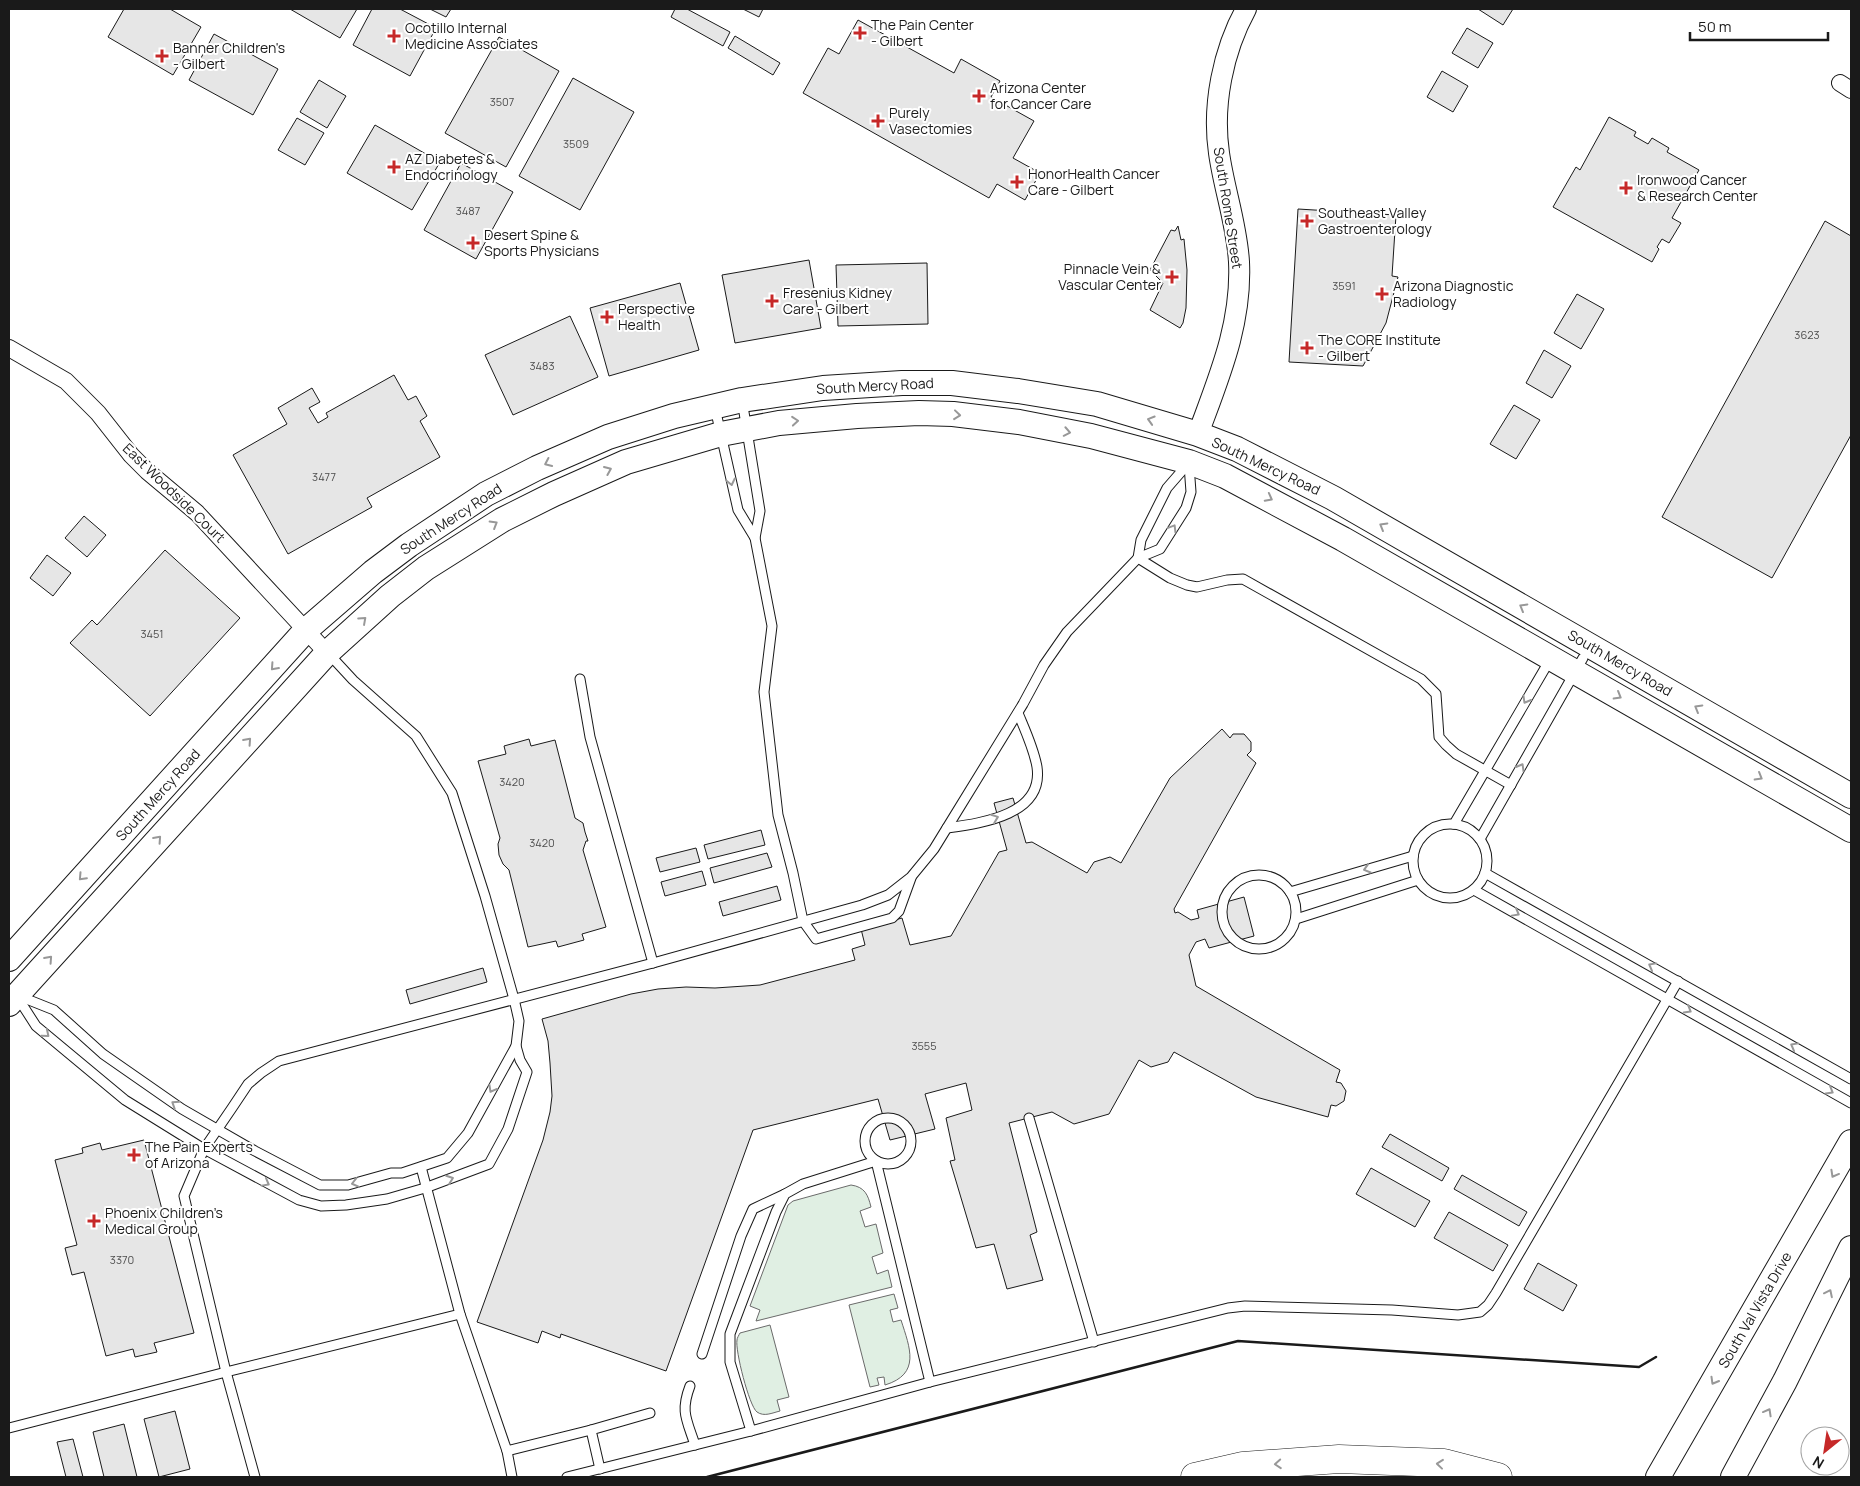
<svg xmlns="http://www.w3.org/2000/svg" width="1860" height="1486" font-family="Manrope,sans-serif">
  <rect width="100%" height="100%" fill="#fff"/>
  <!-- green -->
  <g fill="#e0efe3" stroke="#6a6a6a">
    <path d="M851 1185C865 1187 868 1195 871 1207L860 1211 865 1227 876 1224 883 1253 872 1257 877 1274 888 1270 892 1287 756 1321 760 1310 750 1306 788 1205 793 1201Z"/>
    <path d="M894 1294 898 1308 890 1310 893 1322 901 1320C910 1348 921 1374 885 1385L884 1377 877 1378 879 1385 870 1387 849 1305Z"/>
    <path d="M770 1325 789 1397 777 1400 780 1411C772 1413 764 1417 757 1412 749 1406 735 1350 737 1340 737 1338 739 1335 740 1333Z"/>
  </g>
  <!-- building -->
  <g fill="#e6e6e6" stroke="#1a1a1a">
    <polygon points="124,9 170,9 201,27 173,75 108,37"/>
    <polygon points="290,9 357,9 340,38"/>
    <polygon points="372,9 400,9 436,28 410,76 353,45"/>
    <polygon points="430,9 451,9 446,17"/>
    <polygon points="675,9 687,9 730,32 723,46 671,17"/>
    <polygon points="743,9 763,9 759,17"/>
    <polygon points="1478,9 1513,9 1503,25"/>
    <polygon points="858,20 954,73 961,59 1000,81 991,97 1034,121 1013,158 1040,173 1025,200 997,184 989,198 803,93 828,48 839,54"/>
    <polygon points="1467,28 1493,43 1478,68 1452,53"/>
    <polygon points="214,34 278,69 253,115 189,80"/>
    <polygon points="735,36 780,63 773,75 728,48"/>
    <polygon points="499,37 559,71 506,167 445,133"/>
    <polygon points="1442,71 1468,86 1453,112 1427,97"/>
    <polygon points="573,78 634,112 580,210 519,176"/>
    <polygon points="319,80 346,96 327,128 300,112"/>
    <polygon points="1609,117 1636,132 1634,136 1648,144 1652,138 1669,148 1667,152 1699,170 1672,218 1681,223 1669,243 1662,239 1657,247 1659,249 1652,262 1553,207 1576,167 1580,170"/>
    <polygon points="297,118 324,133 305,165 278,150"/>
    <polygon points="375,125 440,162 412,210 347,173"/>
    <polygon points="461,163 513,192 476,259 424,230"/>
    <polygon points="1298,209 1396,215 1392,276 1398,277 1386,323 1363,366 1289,362"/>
    <polygon points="1825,221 1851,236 1851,435 1772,578 1662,517"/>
    <polygon points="1178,226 1181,240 1184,239 1187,270 1186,308 1183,323 1180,328 1150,310 1163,283 1150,270 1171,230 1175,231"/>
    <polygon points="809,260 821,328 735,343 722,275"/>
    <polygon points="927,263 928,324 838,326 836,265"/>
    <polygon points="680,283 699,350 609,376 590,308"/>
    <polygon points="1577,294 1604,309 1581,349 1554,333"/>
    <polygon points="570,316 598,377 513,415 485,355"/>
    <polygon points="1544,350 1571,366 1552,398 1526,383"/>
    <polygon points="394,375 408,400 416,396 427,416 420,421 440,457 367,498 372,507 288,554 233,455 287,424 278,408 312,388 320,402 309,408 318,423 328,417 326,413"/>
    <polygon points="1514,405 1540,420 1516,459 1490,444"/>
    <polygon points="84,516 106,535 87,557 65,538"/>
    <polygon points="165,550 240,618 150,716 70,643 92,620 97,625"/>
    <polygon points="47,555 71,573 53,596 30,578"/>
    <polygon points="1222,729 1230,738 1233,734 1244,734 1251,742 1251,751 1247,755 1256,763 1174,909 1175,913 1178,912 1191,920 1199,918 1197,910 1244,897 1254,936 1209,948 1205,939 1196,942 1189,955 1196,986 1340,1070 1336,1082 1341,1083 1346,1091 1344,1101 1336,1106 1331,1105 1328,1117 1256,1097 1174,1052 1168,1062 1151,1067 1139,1060 1109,1114 1074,1124 1052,1112 1009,1123 1037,1232 1030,1235 1043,1280 1007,1289 994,1244 976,1248 950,1161 955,1160 946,1118 972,1110 966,1083 925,1094 935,1129 890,1140 878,1099 753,1130 666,1371 561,1334 560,1338 542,1331 538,1343 477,1322 543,1140 550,1112 552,1096 550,1063 548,1041 542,1019 631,994 658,989 686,987 715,988 760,985 855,960 852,949 865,945 861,929 902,918 910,945 951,936 999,852 1007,850 994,803 1013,798 1026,843 1032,842 1087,873 1094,862 1110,857 1121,863 1170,778"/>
    <polygon points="529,739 531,746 555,740 575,818 583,823 585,832 588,841 586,841 583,850 606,927 582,934 584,940 558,947 556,941 528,947 509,870 503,864 499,855 498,844 500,838 478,761 506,754 504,746"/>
    <polygon points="761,830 765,845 708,859 704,845"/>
    <polygon points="696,848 700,862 660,872 656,858"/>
    <polygon points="767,853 772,867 714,883 710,868"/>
    <polygon points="702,871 706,885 665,896 661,882"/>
    <polygon points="777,886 781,900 723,916 719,902"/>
    <polygon points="483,968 487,982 410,1004 406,990"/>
    <polygon points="1390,1134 1449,1168 1442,1181 1382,1147"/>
    <polygon points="144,1140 194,1333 154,1343 157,1352 135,1357 133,1349 106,1356 84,1272 72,1275 65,1248 77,1245 55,1160 83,1153 82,1148 100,1143 102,1150"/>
    <polygon points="1371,1168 1430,1201 1415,1227 1356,1194"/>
    <polygon points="1462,1175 1527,1212 1519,1226 1454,1189"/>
    <polygon points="1449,1212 1508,1245 1493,1271 1434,1238"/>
    <polygon points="1538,1263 1577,1285 1563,1311 1524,1289"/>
    <polygon points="175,1411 190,1469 159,1477 144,1419"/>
    <polygon points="124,1424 137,1477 104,1477 93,1432"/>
    <polygon points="73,1439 83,1477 66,1477 57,1442"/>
  </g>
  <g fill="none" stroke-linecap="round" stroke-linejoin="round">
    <!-- service casing -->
    <g stroke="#1a1a1a" stroke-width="11">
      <g id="service">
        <polyline points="742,400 760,511 755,538 772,626 764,692 778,815 793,873 803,921 816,939 892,918 899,911 911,878"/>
        <polyline points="715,408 738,510 755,538"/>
        <polyline points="1138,558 1170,578 1187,585 1197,587 1227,580 1243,579 1421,679 1436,694 1439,737 1446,745 1456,754 1511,785"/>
        <polyline points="1138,558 1141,540 1167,488 1187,465"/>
        <polyline points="580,679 590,737 653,963"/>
        <polyline points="1454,824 1551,658"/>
        <circle cx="1450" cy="861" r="37"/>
        <path d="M947 828C982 823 1044 815 1037 767 1034 749 1025 730 1018 713"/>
        <polyline points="1480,839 1583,658"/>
        <polyline points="1485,873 1851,1079"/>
        <circle cx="1259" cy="912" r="37"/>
        <polyline points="1474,890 1851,1103"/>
        <polyline points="1290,892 1413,856"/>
        <polyline points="1296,919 1418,880"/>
        <polyline points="19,996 54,1010 103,1054 182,1109 255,1151 320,1185 348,1185 391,1173 402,1173 447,1158 468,1133 516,1046 519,1021 514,999 485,896 452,793 416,736 353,680 328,653"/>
        <polyline points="18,998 36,1026 125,1100 204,1149 299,1200 321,1206 346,1205 387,1199 425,1188 489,1164 508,1129 527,1072 520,1060 516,1046"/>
        <circle cx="888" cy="1141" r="23"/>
        <polyline points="1029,1118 1094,1342"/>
        <polyline points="421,1167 460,1314 507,1451 512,1477"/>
        <polyline points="702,1354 741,1236 753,1209 785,1194"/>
        <path d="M690 1386C680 1412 687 1420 695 1445"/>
        <polyline points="9,1428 226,1372 460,1314"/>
        <polyline points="751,1431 730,1362 730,1334 776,1212 785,1194 803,1184 876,1161 930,1382"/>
        <polyline points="507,1451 591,1430"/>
        <polyline points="600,1469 591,1430 650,1413"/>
        <polyline points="255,1477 226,1372 184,1196 204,1149 232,1108 248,1084 261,1073 279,1061 653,963 862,905 888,895 911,877 934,849 1023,704 1044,665 1067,632 1138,558 1160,549 1186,508 1191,492 1189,465"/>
        <polyline points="567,1477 751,1431 930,1382 1228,1308 1245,1306 1392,1310 1458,1315 1480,1312 1488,1305 1496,1293 1678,981"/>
      </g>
    </g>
    <!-- minor casing -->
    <g stroke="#1a1a1a" stroke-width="18">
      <g id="minor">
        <polyline points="1840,83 1851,90"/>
        <polyline points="9,348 66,381 98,413 131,455 147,471 197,513 327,653"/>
      </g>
    </g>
    <!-- tertiary casing -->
    <g stroke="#1a1a1a" stroke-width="22">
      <path id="tertiary" d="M1198 434C1219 377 1242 324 1239 262 1237 225 1224 189 1219 153 1212 105 1223 51 1246 9"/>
    </g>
    <!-- secondary casing -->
    <g stroke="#1a1a1a" stroke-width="26">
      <g id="secondary">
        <polyline points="9,959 306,630 373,572 409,545 486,494 537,468 608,437 674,416 742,400 823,388 902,383 952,383 1018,391 1097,404 1198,434 1237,449 1333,498 1851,796"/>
        <polyline points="9,1004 327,653 390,596 426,568 502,520 554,494 626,462 721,434 779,423 857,416 919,413 953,414 1019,422 1091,436 1189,462 1225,476 1343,539 1851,830"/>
        <polyline points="1658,1477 1851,1142"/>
        <polyline points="1733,1477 1785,1381 1851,1248"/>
      </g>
    </g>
    <!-- motorway casing -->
    <g stroke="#1a1a1a" stroke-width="29">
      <polyline id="motorway" points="1195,1477 1243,1466 1339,1459 1444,1463 1498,1477"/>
    </g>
    <!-- service -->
    <use href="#service" stroke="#fff" stroke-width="9"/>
    <!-- minor -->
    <use href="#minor" stroke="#fff" stroke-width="16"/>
    <!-- tertiary -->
    <use href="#tertiary" stroke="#fff" stroke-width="20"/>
    <!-- secondary -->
    <use href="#secondary" stroke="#fff" stroke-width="24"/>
    <!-- motorway -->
    <use href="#motorway" stroke="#fff" stroke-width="28"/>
    <!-- wall -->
    <polyline stroke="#1a1a1a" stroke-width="2.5" points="707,1477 1238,1341 1639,1367 1656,1357"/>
  </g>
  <!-- one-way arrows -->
  <defs><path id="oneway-chevron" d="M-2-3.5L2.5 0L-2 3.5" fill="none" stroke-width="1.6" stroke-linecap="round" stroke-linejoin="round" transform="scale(1.25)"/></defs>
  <g stroke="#989898">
    <use href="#oneway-chevron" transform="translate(957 415) rotate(6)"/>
    <use href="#oneway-chevron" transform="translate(1151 420) rotate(-163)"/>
    <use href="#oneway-chevron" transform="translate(795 421) rotate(-5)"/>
    <use href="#oneway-chevron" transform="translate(1067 432) rotate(11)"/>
    <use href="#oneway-chevron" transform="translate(548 463) rotate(155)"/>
    <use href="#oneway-chevron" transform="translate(608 470) rotate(-23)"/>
    <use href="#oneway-chevron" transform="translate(731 482) rotate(77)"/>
    <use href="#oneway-chevron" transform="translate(1269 498) rotate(28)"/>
    <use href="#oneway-chevron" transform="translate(494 524) rotate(-31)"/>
    <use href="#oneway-chevron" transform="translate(1383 526) rotate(-150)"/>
    <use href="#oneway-chevron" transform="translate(1173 528) rotate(-59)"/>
    <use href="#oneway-chevron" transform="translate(1523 607) rotate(-150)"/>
    <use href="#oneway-chevron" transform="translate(363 620) rotate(-42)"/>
    <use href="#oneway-chevron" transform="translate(274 667) rotate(132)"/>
    <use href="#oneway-chevron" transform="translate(1618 696) rotate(30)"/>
    <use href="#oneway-chevron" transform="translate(1526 700) rotate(120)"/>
    <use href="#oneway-chevron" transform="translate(1698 708) rotate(-150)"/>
    <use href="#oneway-chevron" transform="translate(248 741) rotate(-48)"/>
    <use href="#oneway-chevron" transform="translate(1521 767) rotate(-60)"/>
    <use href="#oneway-chevron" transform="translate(1759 777) rotate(30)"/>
    <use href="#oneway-chevron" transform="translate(995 818) rotate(-21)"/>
    <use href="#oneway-chevron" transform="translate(158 839) rotate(-48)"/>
    <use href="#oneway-chevron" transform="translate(1367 869) rotate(163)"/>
    <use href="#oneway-chevron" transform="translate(82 877) rotate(133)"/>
    <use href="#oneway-chevron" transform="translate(1516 913) rotate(29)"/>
    <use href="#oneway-chevron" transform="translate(49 959) rotate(-48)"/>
    <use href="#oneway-chevron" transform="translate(1652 966) rotate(-151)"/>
    <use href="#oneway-chevron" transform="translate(1688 1010) rotate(30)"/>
    <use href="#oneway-chevron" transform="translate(46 1034) rotate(40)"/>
    <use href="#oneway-chevron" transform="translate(1794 1046) rotate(-151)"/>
    <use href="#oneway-chevron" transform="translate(492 1089) rotate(119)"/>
    <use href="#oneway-chevron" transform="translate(1830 1091) rotate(30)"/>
    <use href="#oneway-chevron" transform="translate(175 1104) rotate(-147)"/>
    <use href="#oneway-chevron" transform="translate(1834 1174) rotate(119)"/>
    <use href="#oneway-chevron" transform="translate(450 1179) rotate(-20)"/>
    <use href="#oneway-chevron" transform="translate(266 1183) rotate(29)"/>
    <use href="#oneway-chevron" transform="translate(355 1183) rotate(166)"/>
    <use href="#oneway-chevron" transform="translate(1829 1293) rotate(-64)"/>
    <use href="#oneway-chevron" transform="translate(1714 1381) rotate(120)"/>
    <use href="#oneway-chevron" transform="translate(1768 1412) rotate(-61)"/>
    <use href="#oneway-chevron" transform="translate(1278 1464) rotate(176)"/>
    <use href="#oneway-chevron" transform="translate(1440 1464) rotate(-174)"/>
  </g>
  <!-- markers -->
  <g fill="#c62828" stroke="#fff" stroke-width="2">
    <path d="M857.5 25.5h5v5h5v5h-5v5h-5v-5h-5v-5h5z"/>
    <path d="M391.5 28.5h5v5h5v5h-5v5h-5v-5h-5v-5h5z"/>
    <path d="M159.5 48.5h5v5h5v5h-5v5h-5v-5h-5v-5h5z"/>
    <path d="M976.5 88.5h5v5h5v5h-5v5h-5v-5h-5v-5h5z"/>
    <path d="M875.5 113.5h5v5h5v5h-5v5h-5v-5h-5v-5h5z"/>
    <path d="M391.5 159.5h5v5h5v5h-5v5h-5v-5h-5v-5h5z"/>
    <path d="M1014.5 174.5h5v5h5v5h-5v5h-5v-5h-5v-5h5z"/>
    <path d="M1623.5 180.5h5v5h5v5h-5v5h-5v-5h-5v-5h5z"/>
    <path d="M1304.5 213.5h5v5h5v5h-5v5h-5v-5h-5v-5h5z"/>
    <path d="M470.5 235.5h5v5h5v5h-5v5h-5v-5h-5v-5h5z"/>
    <path d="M1169.5 269.5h5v5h5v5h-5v5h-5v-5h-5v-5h5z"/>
    <path d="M1379.5 286.5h5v5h5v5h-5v5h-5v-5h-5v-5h5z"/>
    <path d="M769.5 293.5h5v5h5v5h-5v5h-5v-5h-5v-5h5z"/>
    <path d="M604.5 309.5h5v5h5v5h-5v5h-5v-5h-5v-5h5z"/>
    <path d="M1304.5 340.5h5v5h5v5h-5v5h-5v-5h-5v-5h5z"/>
    <path d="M131.5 1147.5h5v5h5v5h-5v5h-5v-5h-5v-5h5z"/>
    <path d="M91.5 1213.5h5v5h5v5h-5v5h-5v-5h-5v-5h5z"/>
  </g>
  <g text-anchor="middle" stroke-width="4" stroke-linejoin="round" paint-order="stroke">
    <!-- number labels -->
    <g font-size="11" fill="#4d4d4d">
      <text x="502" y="106">3507</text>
      <text x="576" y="148">3509</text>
      <text x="468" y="215">3487</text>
      <text x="1344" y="290">3591</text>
      <text x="1807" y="339">3623</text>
      <text x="542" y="370">3483</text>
      <text x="324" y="481">3477</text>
      <text x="152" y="638">3451</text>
      <text x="512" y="786">3420</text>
      <text x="542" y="847">3420</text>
      <text x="924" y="1050">3555</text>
      <text x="122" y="1264">3370</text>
    </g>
    <!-- poi labels -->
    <g font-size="14" fill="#1a1a1a" stroke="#fff" text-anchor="start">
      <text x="871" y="30">The Pain Center<tspan x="871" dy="16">- Gilbert</tspan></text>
      <text x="405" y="33">Ocotillo Internal<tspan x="405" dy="16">Medicine Associates</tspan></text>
      <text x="173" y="53">Banner Children's<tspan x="173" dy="16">- Gilbert</tspan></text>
      <text x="990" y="93">Arizona Center<tspan x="990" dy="16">for Cancer Care</tspan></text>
      <text x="889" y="118">Purely<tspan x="889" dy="16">Vasectomies</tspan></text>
      <text x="405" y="164">AZ Diabetes &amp;<tspan x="405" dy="16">Endocrinology</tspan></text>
      <text x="1028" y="179">HonorHealth Cancer<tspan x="1028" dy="16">Care - Gilbert</tspan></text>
      <text x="1637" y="185">Ironwood Cancer<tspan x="1637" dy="16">&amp; Research Center</tspan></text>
      <text x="1318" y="218">Southeast Valley<tspan x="1318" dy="16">Gastroenterology</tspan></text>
      <text x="484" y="240">Desert Spine &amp;<tspan x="484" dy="16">Sports Physicians</tspan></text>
      <text x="1161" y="274" text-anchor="end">Pinnacle Vein &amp;<tspan x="1161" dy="16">Vascular Center</tspan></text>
      <text x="1393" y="291">Arizona Diagnostic<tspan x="1393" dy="16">Radiology</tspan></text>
      <text x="783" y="298">Fresenius Kidney<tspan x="783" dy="16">Care - Gilbert</tspan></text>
      <text x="618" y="314">Perspective<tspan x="618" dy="16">Health</tspan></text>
      <text x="1318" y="345">The CORE Institute<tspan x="1318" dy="16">- Gilbert</tspan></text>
      <text x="145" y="1152">The Pain Experts<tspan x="145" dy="16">of Arizona</tspan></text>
      <text x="105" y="1218">Phoenix Children’s<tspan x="105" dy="16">Medical Group</tspan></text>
    </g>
    <!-- street labels -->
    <g font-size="14" fill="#1a1a1a" stroke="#fff">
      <text transform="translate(1228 208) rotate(81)" y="5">South Rome Street</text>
      <text transform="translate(875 386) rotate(-3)" y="5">South Mercy Road</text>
      <text transform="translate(1266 466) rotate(25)" y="5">South Mercy Road</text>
      <text transform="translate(174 493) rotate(44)" y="5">East Woodside Court</text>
      <text transform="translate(451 519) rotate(-33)" y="5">South Mercy Road</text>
      <text transform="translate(1620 663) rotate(30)" y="5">South Mercy Road</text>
      <text transform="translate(158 795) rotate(-48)" y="5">South Mercy Road</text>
      <text transform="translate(1755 1310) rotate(-60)" y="5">South Val Vista Drive</text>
    </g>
  </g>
  <!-- border -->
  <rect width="1860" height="1486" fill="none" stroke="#1a1a1a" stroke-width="20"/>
  <!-- north arrow -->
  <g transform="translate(1825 1451) rotate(210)"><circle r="24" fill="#ffffff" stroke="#a3a3a3"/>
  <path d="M0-4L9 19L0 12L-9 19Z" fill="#c62828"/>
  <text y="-8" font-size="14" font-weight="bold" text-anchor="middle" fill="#1a1a1a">N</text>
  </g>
  <!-- scale -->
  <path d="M1690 32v8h138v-8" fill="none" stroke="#1a1a1a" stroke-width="2.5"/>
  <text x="1698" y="32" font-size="15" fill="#1a1a1a" stroke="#ffffff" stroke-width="4" paint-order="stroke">50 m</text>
</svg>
